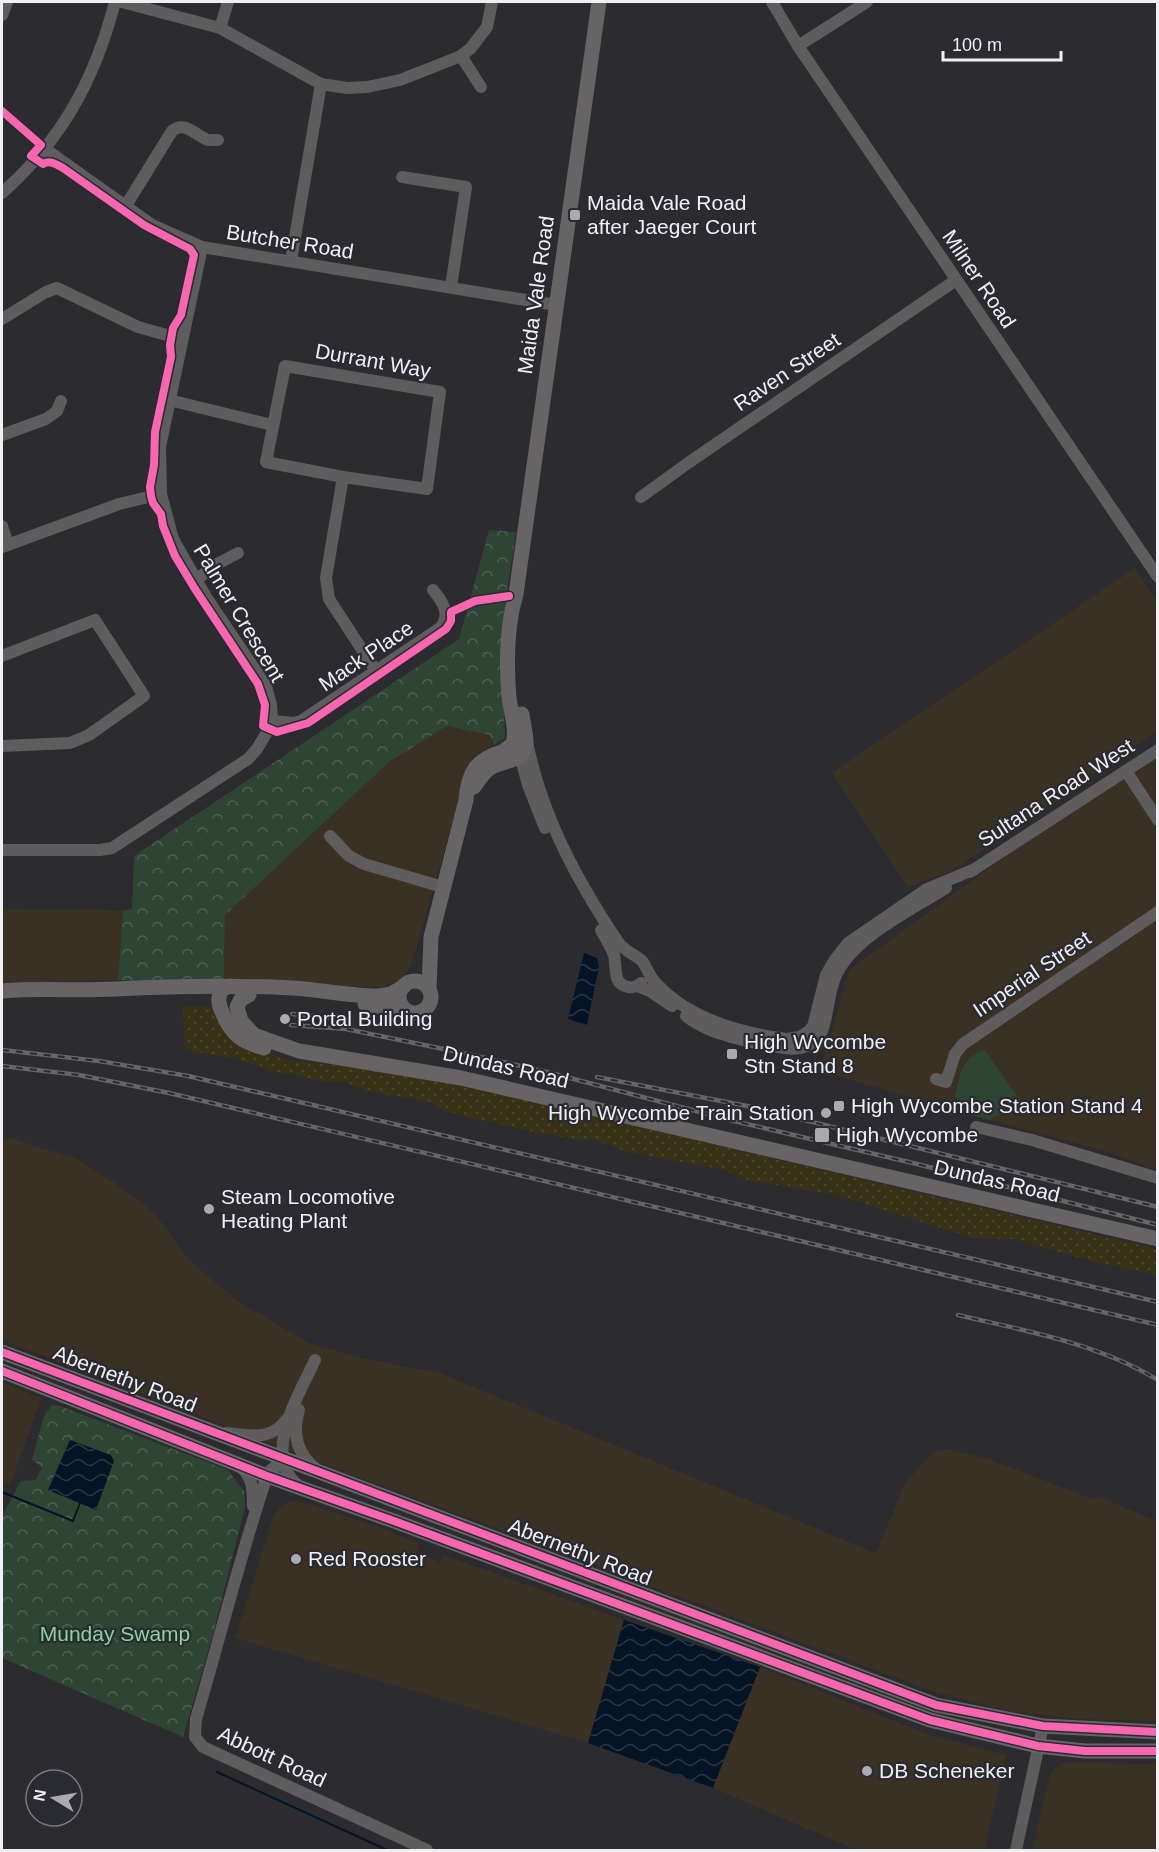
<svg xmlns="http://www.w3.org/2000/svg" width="1159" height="1852" font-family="Arial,sans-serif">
  <defs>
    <pattern id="forest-crowns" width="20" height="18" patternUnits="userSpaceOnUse" patternTransform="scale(1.5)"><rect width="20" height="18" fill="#2e4534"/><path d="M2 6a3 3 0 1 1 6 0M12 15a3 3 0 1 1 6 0" fill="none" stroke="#4d6052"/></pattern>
    <pattern id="sand-dots" width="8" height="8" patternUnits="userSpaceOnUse" patternTransform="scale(1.5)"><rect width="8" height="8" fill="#383116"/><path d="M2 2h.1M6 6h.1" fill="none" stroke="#4b452d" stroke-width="1.8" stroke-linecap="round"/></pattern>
    <pattern id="water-waves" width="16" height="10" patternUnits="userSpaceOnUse" patternTransform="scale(1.5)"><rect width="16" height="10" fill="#041424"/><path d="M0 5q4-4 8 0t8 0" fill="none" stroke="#293644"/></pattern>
  </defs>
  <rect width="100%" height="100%" fill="#2b2b30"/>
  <!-- industrial -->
  <g fill="#3a3023">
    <polygon points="1135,568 1157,602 1157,732 951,871 908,887 832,773"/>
    <polygon points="447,726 490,735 494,745 473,757 467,771 413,960 403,979 383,987 224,983 225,915 389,762"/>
    <polygon points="1157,746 1157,1171 1115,1154 964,1113 820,1071 849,970"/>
    <polygon points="2,909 123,910 118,980 2,983"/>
    <polygon points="2,1136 17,1140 77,1159 115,1183 155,1213 188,1259 238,1301 309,1343 362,1358 440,1373 876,1553 905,1482 935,1451 947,1449 989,1459 1095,1500 1097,1496 1157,1521 1157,1721 1072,1719 1004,1710 932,1691 313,1460 2,1340"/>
    <polygon points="2,1382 42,1398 10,1485 2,1481"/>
    <polygon points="293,1501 298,1501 384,1529 420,1544 417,1553 440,1562 444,1555 624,1620 588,1743 235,1638 273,1517 282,1505"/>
    <polygon points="760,1667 927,1734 1006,1755 985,1850 856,1850 713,1788"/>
    <polygon points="1063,1762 1157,1764 1157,1850 1032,1850 1050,1774"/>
  </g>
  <!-- grass -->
  <path fill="#2e4534" d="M984 1049 1020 1100 990 1120 964 1113 955 1096C961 1072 960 1061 984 1049Z"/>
  <!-- forest -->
  <g fill="url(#forest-crowns)">
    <polygon points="489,530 516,532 507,591 501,648 505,738 494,745 490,735 447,726 389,762 225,915 224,983 118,980 123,910 132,909 134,856 459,639"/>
    <polygon points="52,1405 60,1406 228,1470 244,1491 245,1507 213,1634 183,1737 2,1658 2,1514 3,1514 21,1481 36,1480 42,1467 32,1460 44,1416"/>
  </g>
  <!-- sand -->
  <polygon fill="url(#sand-dots)" points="183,1006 225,1007 263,1051 289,1060 370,1069 462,1085 1157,1249 1157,1275 1091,1261 1013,1239 973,1238 837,1195 751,1181 720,1169 628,1152 599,1141 591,1139 579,1140 529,1131 463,1116 443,1110 432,1102 372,1092 343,1082 318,1081 302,1076 273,1072 237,1059 185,1050"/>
  <!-- water -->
  <g fill="url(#water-waves)">
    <polygon points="584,953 597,958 599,967 587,1025 568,1019"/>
    <polygon points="70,1440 111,1455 114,1461 96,1510 48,1490"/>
    <polygon points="624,1620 760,1667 713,1788 588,1743"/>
  </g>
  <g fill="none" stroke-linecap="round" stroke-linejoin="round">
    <!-- stream -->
    <g stroke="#041424" stroke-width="2">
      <polyline points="2,1492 73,1521 80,1503"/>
      <polyline points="217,1772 387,1850"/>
    </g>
    <!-- minor -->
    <g stroke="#5e5c5d" stroke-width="12">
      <polyline points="122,2 220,28 321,84 347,88 367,87 400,80 461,56 471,48 487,27 492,2"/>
      <polyline points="772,2 798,46 1158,577"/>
      <polyline points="2,15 7,2"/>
      <polyline points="220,28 228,2"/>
      <polyline points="798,46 867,2"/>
      <polyline points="461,56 481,87"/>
      <polyline points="45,149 152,225 202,247 556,305"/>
      <polyline points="402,177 466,187 451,287"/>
      <path d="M2 193C62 140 95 79 115 2"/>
      <path d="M125 207 172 131C185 120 196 136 208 140 210 140 217 140 218 140"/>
      <polyline points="291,261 321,84"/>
      <polyline points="2,319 46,292 57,288 138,327 181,339"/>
      <polygon points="285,366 440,392 427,489 343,477 266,462"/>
      <polyline points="169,400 272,425"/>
      <polyline points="2,435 46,419 57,411 61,401"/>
      <polyline points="343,477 326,578 329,599 376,671"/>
      <polyline points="641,497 688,463 956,280"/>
      <polyline points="2,526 8,545"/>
      <polyline points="2,547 119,504 161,494"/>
      <polyline points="196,580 215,565 238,553"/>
      <polyline points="2,656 95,620 144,696 89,735 70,743 2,746"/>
      <path d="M272 721 294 723 301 721 440 628C452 615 442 601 433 590"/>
      <path d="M527 742C542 816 576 879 618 942 626 953 637 955 643 962 647 968 649 976 655 982 688 1019 739 1033 787 1039L800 1037 809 1031 813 1026 826 975 834 961 848 943 927 889 975 869"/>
      <polyline points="518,748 528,785 545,828"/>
      <polyline points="1126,771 1158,820"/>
      <polyline points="330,836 349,856 364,864 443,887"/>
      <polyline points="2,850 100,850 112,848 248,759 257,749 269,729 272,721 271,705 266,686 206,597 173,539 161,494 160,447 202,247"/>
      <polyline points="970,872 1158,750"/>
      <path d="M601 930C605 938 611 946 614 955 617 967 612 984 628 987 634 988 637 986 641 983"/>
      <polyline points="637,986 650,991 672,1006"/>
      <path d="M686 1016C692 1021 699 1025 706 1028 723 1036 784 1052 801 1048 810 1046 817 1039 822 1031 829 1012 828 991 837 973 856 936 911 910 946 888"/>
      <polyline points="936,1079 946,1082 955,1054 963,1044 1158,912"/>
      <polyline points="976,1127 1032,1140 1158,1178"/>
      <path d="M299 1410C292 1433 296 1453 316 1469"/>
      <path d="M226 1433C251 1435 270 1442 287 1419"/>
      <path d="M293 1464C282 1463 272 1465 267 1476 240 1556 220 1638 196 1719L195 1737 203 1747 427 1850"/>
      <path d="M238 1465C253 1476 253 1489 253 1506"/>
      <path d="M299 1486C260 1456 300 1393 315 1360"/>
      <polyline points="1016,1850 1043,1726"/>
    </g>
    <!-- major -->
    <g stroke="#666465" stroke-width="15">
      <path d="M505 750 513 744C517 729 511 713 509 697 506 662 506 628 516 594L599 2"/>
      <path d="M474 787C479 780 483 773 490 768 504 759 524 764 526 742 526 733 523 723 522 714"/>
      <circle cx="415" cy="997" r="16"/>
      <path d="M230 986 221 990C217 999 219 1006 223 1014 232 1035 242 1042 264 1048"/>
      <path d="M429 989 431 937 466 800C468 773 476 759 502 752"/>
      <path d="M2 991C39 988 77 991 115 989 175 986 234 985 293 988 322 990 350 996 379 996L391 994 403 987"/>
      <polyline points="249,995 241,999 237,1007 241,1021 254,1035 299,1051 461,1078 1158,1239"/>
      <polyline points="365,1004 409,1012"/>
      <polyline points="2,1352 936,1705 1043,1726 1158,1732"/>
      <polyline points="2,1371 267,1476 394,1521 930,1720 1038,1746 1085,1751 1158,1751"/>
    </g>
    <!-- rail casing -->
    <g stroke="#656566" stroke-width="4.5">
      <g id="rail">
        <polyline points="292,1014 337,1019"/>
        <polyline points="291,1025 346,1029 463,1053 547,1072 734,1121 917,1164 1158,1225"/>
        <polyline points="2,1050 99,1061 188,1076 1158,1302"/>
        <polyline points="2,1066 79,1075 169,1093 1158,1325"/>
        <polyline points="597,1077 747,1106 1158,1207"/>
        <path d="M958 1315C1026 1331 1097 1343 1158 1380"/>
      </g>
    </g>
    <!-- rail -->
    <use href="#rail" stroke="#2a2a31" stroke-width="2" stroke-dasharray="7" stroke-linecap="butt"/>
    <!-- cycleway casing -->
    <g stroke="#2a2a31" stroke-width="11">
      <g id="cycleway">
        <path d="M2 111 41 145 31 156 43 164C50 160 56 164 63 168L144 225 190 249 194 255 181 315 173 328 170 345 171 357 155 432 154 465 150 487 151 496 153 503 161 514 163 526 175 556 195 589 258 684 265 705 263 726 277 732 308 723 446 629 451 621V612L475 601 509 596"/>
        <polyline points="2,1352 936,1705 1043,1726 1158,1732"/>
        <polyline points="2,1371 267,1476 394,1521 930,1720 1038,1746 1085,1751 1158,1751"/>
      </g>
    </g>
    <!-- cycleway -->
    <use href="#cycleway" stroke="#f766af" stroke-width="8"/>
  </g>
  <!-- markers -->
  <g fill="#aaaaaf" stroke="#2a2a31" stroke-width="2">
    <rect x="569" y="209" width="12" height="12" rx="3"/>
    <circle cx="285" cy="1019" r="6"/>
    <rect x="726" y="1048" width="12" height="12" rx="3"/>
    <rect x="833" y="1100" width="12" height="12" rx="3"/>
    <circle cx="826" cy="1113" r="6"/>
    <rect x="814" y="1127" width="16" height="16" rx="3"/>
    <circle cx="209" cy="1209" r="6"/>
    <circle cx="296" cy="1559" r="6"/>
    <circle cx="867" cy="1771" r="6"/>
  </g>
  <g text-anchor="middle" stroke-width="4.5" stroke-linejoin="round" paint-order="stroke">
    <!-- poi labels -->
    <g font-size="21" fill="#efeff4" stroke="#2a2a31" text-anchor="start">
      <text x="587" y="210">Maida Vale Road<tspan x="587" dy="24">after Jaeger Court</tspan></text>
      <text x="297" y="1026">Portal Building</text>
      <text x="744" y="1049">High Wycombe<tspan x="744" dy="24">Stn Stand 8</tspan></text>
      <text x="851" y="1113">High Wycombe Station Stand 4</text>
      <text x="814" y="1120" text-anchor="end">High Wycombe Train Station</text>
      <text x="836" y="1142">High Wycombe</text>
      <text x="221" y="1204">Steam Locomotive<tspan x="221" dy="24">Heating Plant</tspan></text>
      <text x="308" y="1566">Red Rooster</text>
      <text x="879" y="1778">DB Scheneker</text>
    </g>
    <!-- street labels -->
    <g font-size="21" fill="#efeff4" stroke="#2a2a31">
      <text transform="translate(290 242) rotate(9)" y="7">Butcher Road</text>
      <text transform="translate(979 279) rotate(56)" y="7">Milner Road</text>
      <text transform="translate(536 295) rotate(-82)" y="7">Maida Vale Road</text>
      <text transform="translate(373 361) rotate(10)" y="7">Durrant Way</text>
      <text transform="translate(787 372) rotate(-34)" y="7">Raven Street</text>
      <text transform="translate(239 613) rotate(59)" y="7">Palmer Crescent</text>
      <text transform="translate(366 656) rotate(-34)" y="7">Mack Place</text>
      <text transform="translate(1056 793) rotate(-33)" y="7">Sultana Road West</text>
      <text transform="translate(1032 974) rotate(-34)" y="7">Imperial Street</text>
      <text transform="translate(506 1067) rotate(13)" y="7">Dundas Road</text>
      <text transform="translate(997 1181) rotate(13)" y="7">Dundas Road</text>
      <text transform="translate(125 1379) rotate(21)" y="7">Abernethy Road</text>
      <text transform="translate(580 1552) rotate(21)" y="7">Abernethy Road</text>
      <text transform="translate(272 1757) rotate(25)" y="7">Abbott Road</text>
    </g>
    <!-- park labels -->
    <g font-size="21" fill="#89d59d" stroke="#2a2a31">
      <text x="115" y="1641">Munday Swamp</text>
    </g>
  </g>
  <!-- border -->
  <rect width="1159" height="1852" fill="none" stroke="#efeff4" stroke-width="6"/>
  <!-- north arrow -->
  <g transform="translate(54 1798) rotate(281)"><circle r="28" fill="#2a2a31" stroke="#79797f" stroke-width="1.5"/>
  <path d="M0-4.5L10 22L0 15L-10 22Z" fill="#aaaaaf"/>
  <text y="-9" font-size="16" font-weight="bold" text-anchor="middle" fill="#efeff4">N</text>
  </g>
  <!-- scale -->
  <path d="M943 51v9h118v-9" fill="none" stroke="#efeff4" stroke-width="3"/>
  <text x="952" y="51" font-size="18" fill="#efeff4" stroke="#2a2a31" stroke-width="4.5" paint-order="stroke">100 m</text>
</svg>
